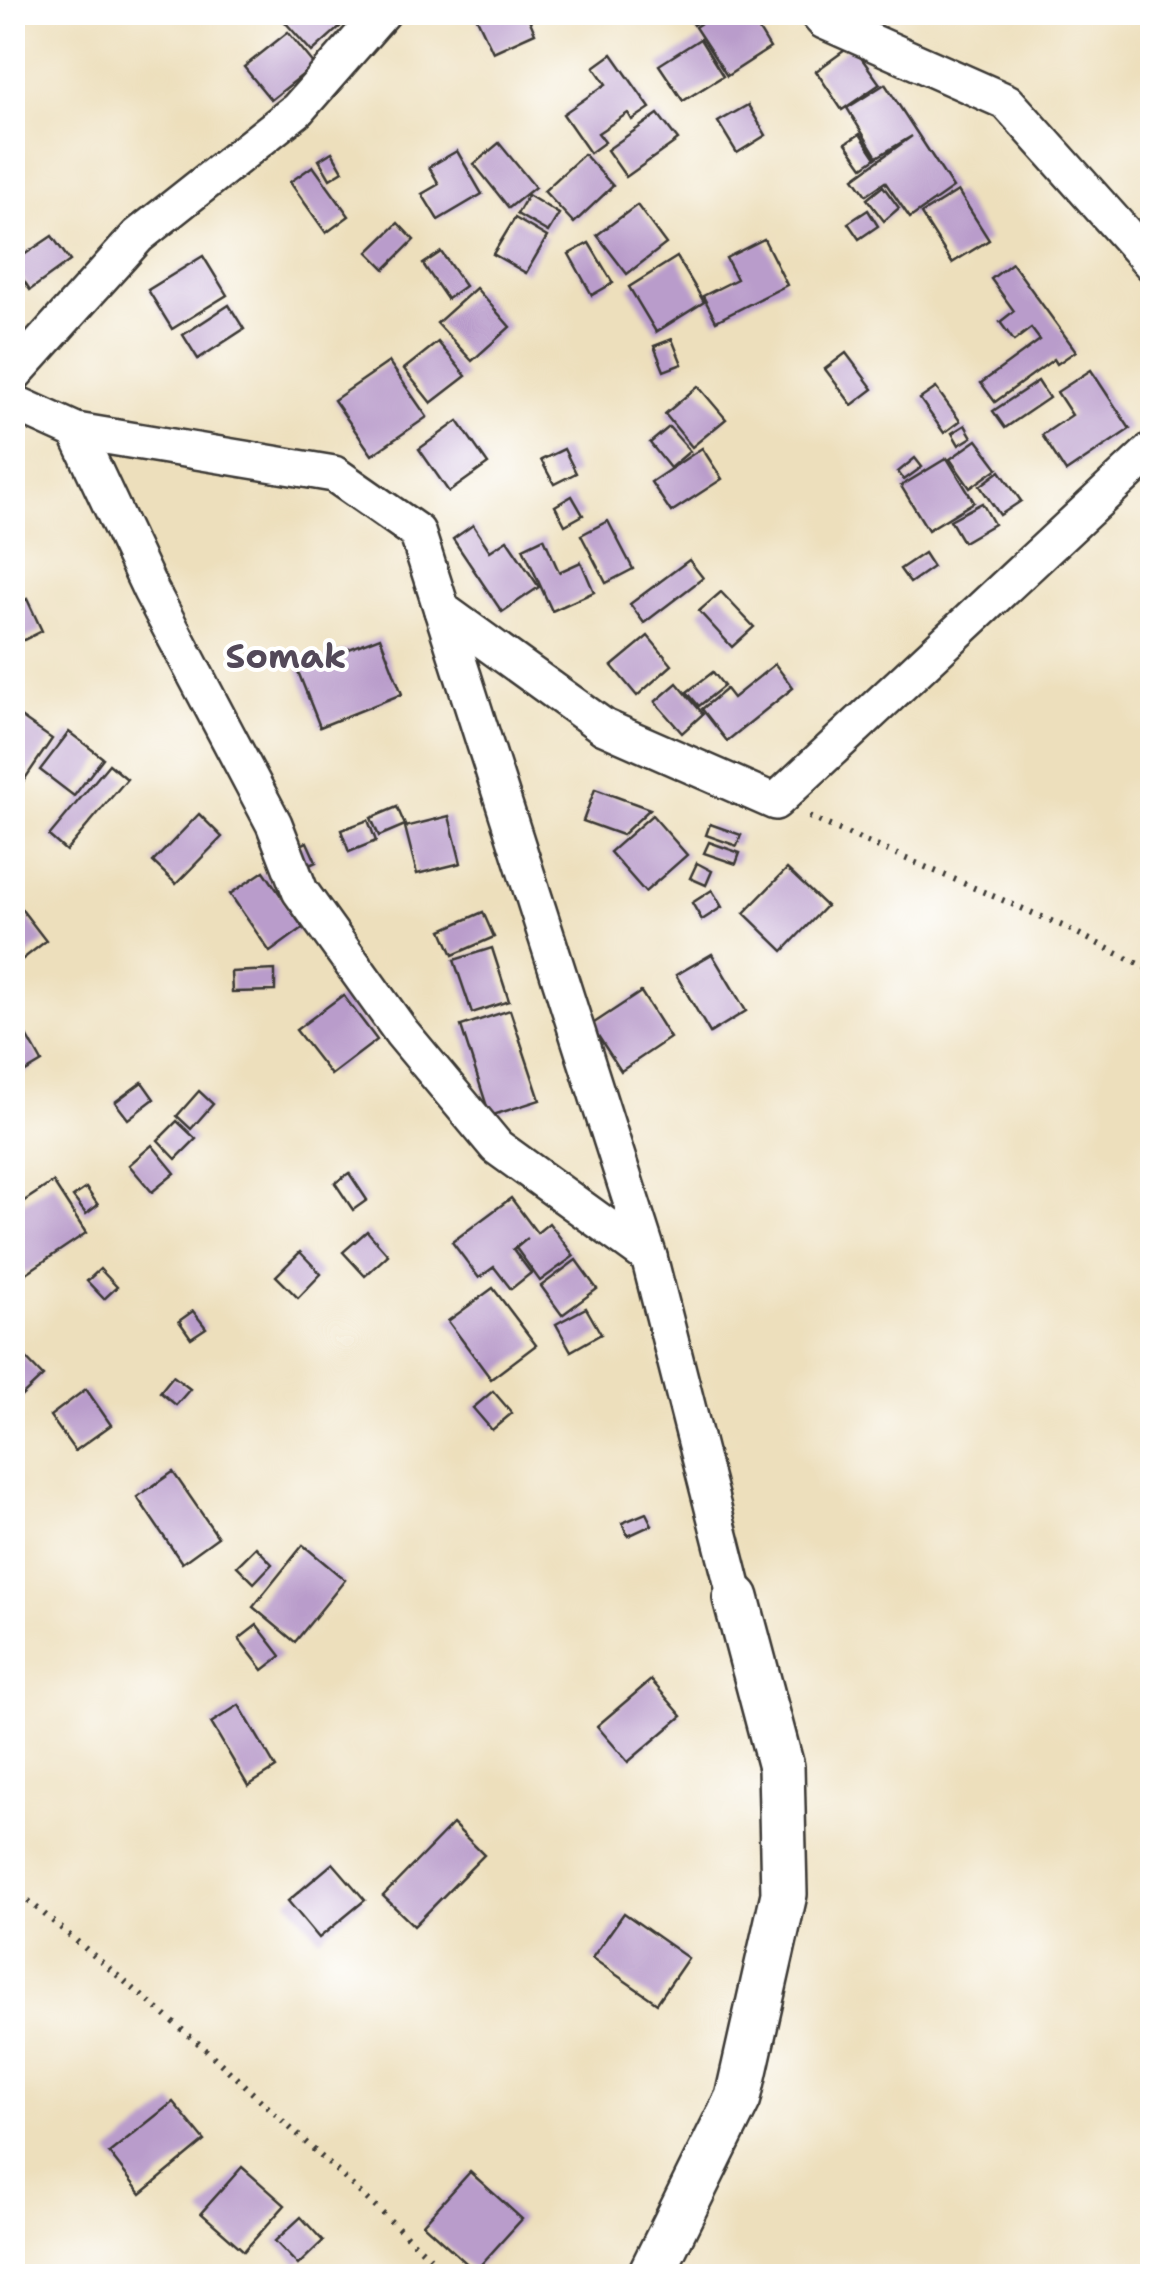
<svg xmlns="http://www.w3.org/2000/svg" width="1165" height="2289" font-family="'Shantell Sans',sans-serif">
  <rect width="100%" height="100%" fill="#fff"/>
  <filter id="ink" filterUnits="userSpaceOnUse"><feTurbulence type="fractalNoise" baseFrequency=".01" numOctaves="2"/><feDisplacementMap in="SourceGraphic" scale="20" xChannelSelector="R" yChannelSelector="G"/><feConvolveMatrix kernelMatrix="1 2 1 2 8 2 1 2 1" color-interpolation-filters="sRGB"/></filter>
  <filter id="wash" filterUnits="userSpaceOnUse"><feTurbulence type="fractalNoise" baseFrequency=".0048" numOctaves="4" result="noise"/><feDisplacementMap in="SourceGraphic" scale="40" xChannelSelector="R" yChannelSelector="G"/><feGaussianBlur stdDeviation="2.25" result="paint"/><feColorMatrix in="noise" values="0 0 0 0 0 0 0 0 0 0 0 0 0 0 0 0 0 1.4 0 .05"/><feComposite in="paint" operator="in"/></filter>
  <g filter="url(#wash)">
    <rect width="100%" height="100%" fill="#eddfbc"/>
    <g id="blocks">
      <!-- building -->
      <g fill="#b99ccb">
        <polygon points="276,12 330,12 342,25 312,52"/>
        <polygon points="474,12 526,12 535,33 493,52"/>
        <polygon points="685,12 711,12 693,25"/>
        <polygon points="718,12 748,12 770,48 727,76 695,27"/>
        <polygon points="751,12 771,12 776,19 761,28"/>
        <polygon points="288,32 315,65 271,100 244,67"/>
        <polygon points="700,39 723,76 683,101 659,65"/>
        <polygon points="852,45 880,84 842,110 816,71"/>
        <polygon points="612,54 650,108 632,120 628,113 598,133 605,142 590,153 563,114 606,84 594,67"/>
        <polygon points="885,84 953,188 910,218 885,182 866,195 854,178 912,136 877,157 847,108"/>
        <polygon points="748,105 766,135 737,153 718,122"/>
        <polygon points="658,114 678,140 626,177 607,150"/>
        <polygon points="860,134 876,158 863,167 846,143"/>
        <polygon points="499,143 535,187 509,208 474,164"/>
        <polygon points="457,151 482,194 438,220 422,194 439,184 429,167"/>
        <polygon points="332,152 343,171 330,179 319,160"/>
        <polygon points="584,154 613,186 574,223 544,191"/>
        <polygon points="313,166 349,216 326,233 290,182"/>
        <polygon points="883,186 899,208 884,221 867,199"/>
        <polygon points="958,191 989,240 952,263 921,214"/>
        <polygon points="528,195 559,214 548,232 517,214"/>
        <polygon points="637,205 666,244 627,274 597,235"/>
        <polygon points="868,210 878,226 859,239 848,223"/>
        <polygon points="515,218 547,237 526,273 493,254"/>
        <polygon points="398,223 414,240 385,269 368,252"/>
        <polygon points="52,236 70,261 30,290 12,263"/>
        <polygon points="764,239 787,285 716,321 703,296 737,279 726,258"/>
        <polygon points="589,243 613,283 592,295 569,254"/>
        <polygon points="441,252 465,286 447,299 423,264"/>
        <polygon points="203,256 227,295 172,329 148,290"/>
        <polygon points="677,257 704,302 656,332 629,287"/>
        <polygon points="1012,263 1076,351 1057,364 1054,359 995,402 981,383 1040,340 1031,328 1014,341 1000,322 1014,311 991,279"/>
        <polygon points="476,288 510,327 472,361 437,323"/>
        <polygon points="12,296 22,309 12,317"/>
        <polygon points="229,305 244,329 198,359 183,335"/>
        <polygon points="672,339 682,364 664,371 654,346"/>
        <polygon points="438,342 466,376 431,403 404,369"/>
        <polygon points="846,353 873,389 852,405 825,369"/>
        <polygon points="389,362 427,417 372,455 334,400"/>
        <polygon points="1091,370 1130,429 1066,472 1042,435 1072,415 1057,392"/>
        <polygon points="1038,381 1049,398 1005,428 993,411"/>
        <polygon points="698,386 726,419 692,447 665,414"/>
        <polygon points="936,388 960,421 944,433 920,399"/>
        <polygon points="458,421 488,464 449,492 419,449"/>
        <polygon points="965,425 972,437 959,445 952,433"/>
        <polygon points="669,427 690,451 670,468 650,443"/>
        <polygon points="977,440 998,468 970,488 950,459"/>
        <polygon points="702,448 722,479 671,512 651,482"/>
        <polygon points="564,449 576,473 554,484 541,460"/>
        <polygon points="915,458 922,467 904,480 898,472"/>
        <polygon points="947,458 974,502 928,530 901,486"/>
        <polygon points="1000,471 1021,501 1000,515 980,486"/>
        <polygon points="572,496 583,515 565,525 555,506"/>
        <polygon points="982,503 994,524 963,542 950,520"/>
        <polygon points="608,521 633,569 606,583 581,535"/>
        <polygon points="473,525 490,551 507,540 539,587 502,612 453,539"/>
        <polygon points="544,538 559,572 581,562 594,592 552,611 523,548"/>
        <polygon points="924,553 933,567 910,583 900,569"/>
        <polygon points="689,560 703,578 644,623 630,604"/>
        <polygon points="721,592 754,627 732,647 699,611"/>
        <polygon points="27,599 42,631 12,646 12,606"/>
        <polygon points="648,636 672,665 637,696 612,666"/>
        <polygon points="380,637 402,694 320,727 297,669"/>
        <polygon points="775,664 793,688 727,741 702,709 726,689 733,698"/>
        <polygon points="713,672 724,686 699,706 687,692"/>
        <polygon points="677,683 703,714 682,733 655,702"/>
        <polygon points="12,711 52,739 16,792 12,789"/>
        <polygon points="69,732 103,758 74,796 40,770"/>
        <polygon points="109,764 127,779 66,851 49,836"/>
        <polygon points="595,789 650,809 622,835 583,821"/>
        <polygon points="397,807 405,825 379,836 371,818"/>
        <polygon points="199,814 222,837 176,884 153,862"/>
        <polygon points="652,815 687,855 645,892 610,852"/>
        <polygon points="449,816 461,863 417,874 405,827"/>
        <polygon points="368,820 376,841 349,852 341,830"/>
        <polygon points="710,824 741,835 737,846 706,835"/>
        <polygon points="307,842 316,862 296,871 287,851"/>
        <polygon points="709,842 740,853 736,864 704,853"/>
        <polygon points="697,863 712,871 706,885 690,878"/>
        <polygon points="787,869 826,906 783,951 744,913"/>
        <polygon points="264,871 303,928 270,952 230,894"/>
        <polygon points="712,890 722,907 702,920 692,903"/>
        <polygon points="19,906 46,941 19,962 12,954 12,911"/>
        <polygon points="483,912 494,937 453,955 442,930"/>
        <polygon points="492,948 509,1001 472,1013 454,960"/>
        <polygon points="712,954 746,1011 710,1033 676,975"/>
        <polygon points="275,970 275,991 232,992 231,972"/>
        <polygon points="641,992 670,1038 621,1071 591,1025"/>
        <polygon points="343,995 377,1040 331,1075 296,1030"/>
        <polygon points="510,1010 540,1100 490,1116 461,1026"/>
        <polygon points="28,1037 42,1062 12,1080 12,1046"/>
        <polygon points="142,1082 154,1099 128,1119 115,1102"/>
        <polygon points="199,1091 213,1104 191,1129 177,1116"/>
        <polygon points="177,1121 196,1139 176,1159 158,1140"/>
        <polygon points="152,1145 175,1173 152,1192 129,1165"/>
        <polygon points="349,1173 367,1200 353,1210 335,1183"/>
        <polygon points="53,1182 86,1233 25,1274 12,1255 12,1209"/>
        <polygon points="86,1188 98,1205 86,1214 73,1197"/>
        <polygon points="511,1198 537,1233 549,1223 574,1256 540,1281 516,1248 528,1238 513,1249 531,1273 511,1289 494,1267 479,1278 452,1242"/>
        <polygon points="367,1231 388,1255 365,1276 343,1252"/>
        <polygon points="300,1252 321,1274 298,1298 276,1276"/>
        <polygon points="576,1260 597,1289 562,1315 541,1286"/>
        <polygon points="100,1269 117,1287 104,1299 87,1281"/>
        <polygon points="493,1288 536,1345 491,1379 448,1321"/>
        <polygon points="586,1308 601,1334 571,1351 556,1324"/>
        <polygon points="193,1311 206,1328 191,1338 179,1321"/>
        <polygon points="12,1344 43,1376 12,1405"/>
        <polygon points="173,1376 190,1389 176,1405 160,1392"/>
        <polygon points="86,1389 111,1425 75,1451 50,1416"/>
        <polygon points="493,1391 512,1413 492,1430 473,1408"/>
        <polygon points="173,1472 218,1537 182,1563 137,1497"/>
        <polygon points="646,1513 652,1525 628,1536 622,1523"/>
        <polygon points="303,1545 345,1580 295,1642 253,1607"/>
        <polygon points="256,1547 272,1564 254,1583 237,1566"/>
        <polygon points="257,1625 281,1656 263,1670 239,1639"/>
        <polygon points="651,1680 682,1716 628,1762 597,1726"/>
        <polygon points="239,1705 276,1768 248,1786 211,1723"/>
        <polygon points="453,1824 484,1855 414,1926 383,1896"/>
        <polygon points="333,1863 365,1900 319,1938 288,1901"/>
        <polygon points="624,1913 688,1958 657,2003 592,1958"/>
        <polygon points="173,2102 205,2141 141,2194 109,2153"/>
        <polygon points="242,2167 285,2205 244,2251 201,2213"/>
        <polygon points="470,2172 522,2219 475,2271 423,2224"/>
        <polygon points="301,2217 323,2241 298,2265 275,2241"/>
      </g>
    </g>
  </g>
  <g filter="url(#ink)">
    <use href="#blocks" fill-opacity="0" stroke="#3b3934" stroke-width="2.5"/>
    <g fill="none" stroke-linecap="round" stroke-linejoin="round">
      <!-- minor casing -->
      <g stroke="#3b3934" stroke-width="40">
        <g id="minor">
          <polyline points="816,12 824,21 1007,102 1152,264"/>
          <polyline points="12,376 138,236 297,110 383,12"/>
          <polyline points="12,402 76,431 334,474 417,532 649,1257 736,1598"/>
          <polyline points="76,431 151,591 274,824 300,891 402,1033 497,1147 649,1257"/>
          <polyline points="442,610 604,727 775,802 1152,450"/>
        </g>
      </g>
      <!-- tertiary casing -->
      <g stroke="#3b3934" stroke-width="50">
        <polyline id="tertiary" points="650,2276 738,2098 784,1894 781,1767 736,1598"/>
      </g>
      <!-- path -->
      <g stroke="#3b3934" stroke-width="6" stroke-dasharray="2.5 8" stroke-linecap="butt">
        <polyline points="809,817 1063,926 1152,971"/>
        <polyline points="12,1887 204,2048 450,2276"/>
      </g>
      <!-- minor -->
      <use href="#minor" stroke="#fff" stroke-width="35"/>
      <!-- tertiary -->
      <use href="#tertiary" stroke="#fff" stroke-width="45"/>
    </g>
  </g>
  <g text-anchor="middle" stroke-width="8" stroke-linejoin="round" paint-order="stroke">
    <!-- quarter labels -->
    <g font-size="35" font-weight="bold" fill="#534959" stroke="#fff">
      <text x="286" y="668">Somak</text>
    </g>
  </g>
  <!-- margin -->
  <rect width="1165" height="2289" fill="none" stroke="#fff" stroke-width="50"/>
</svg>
